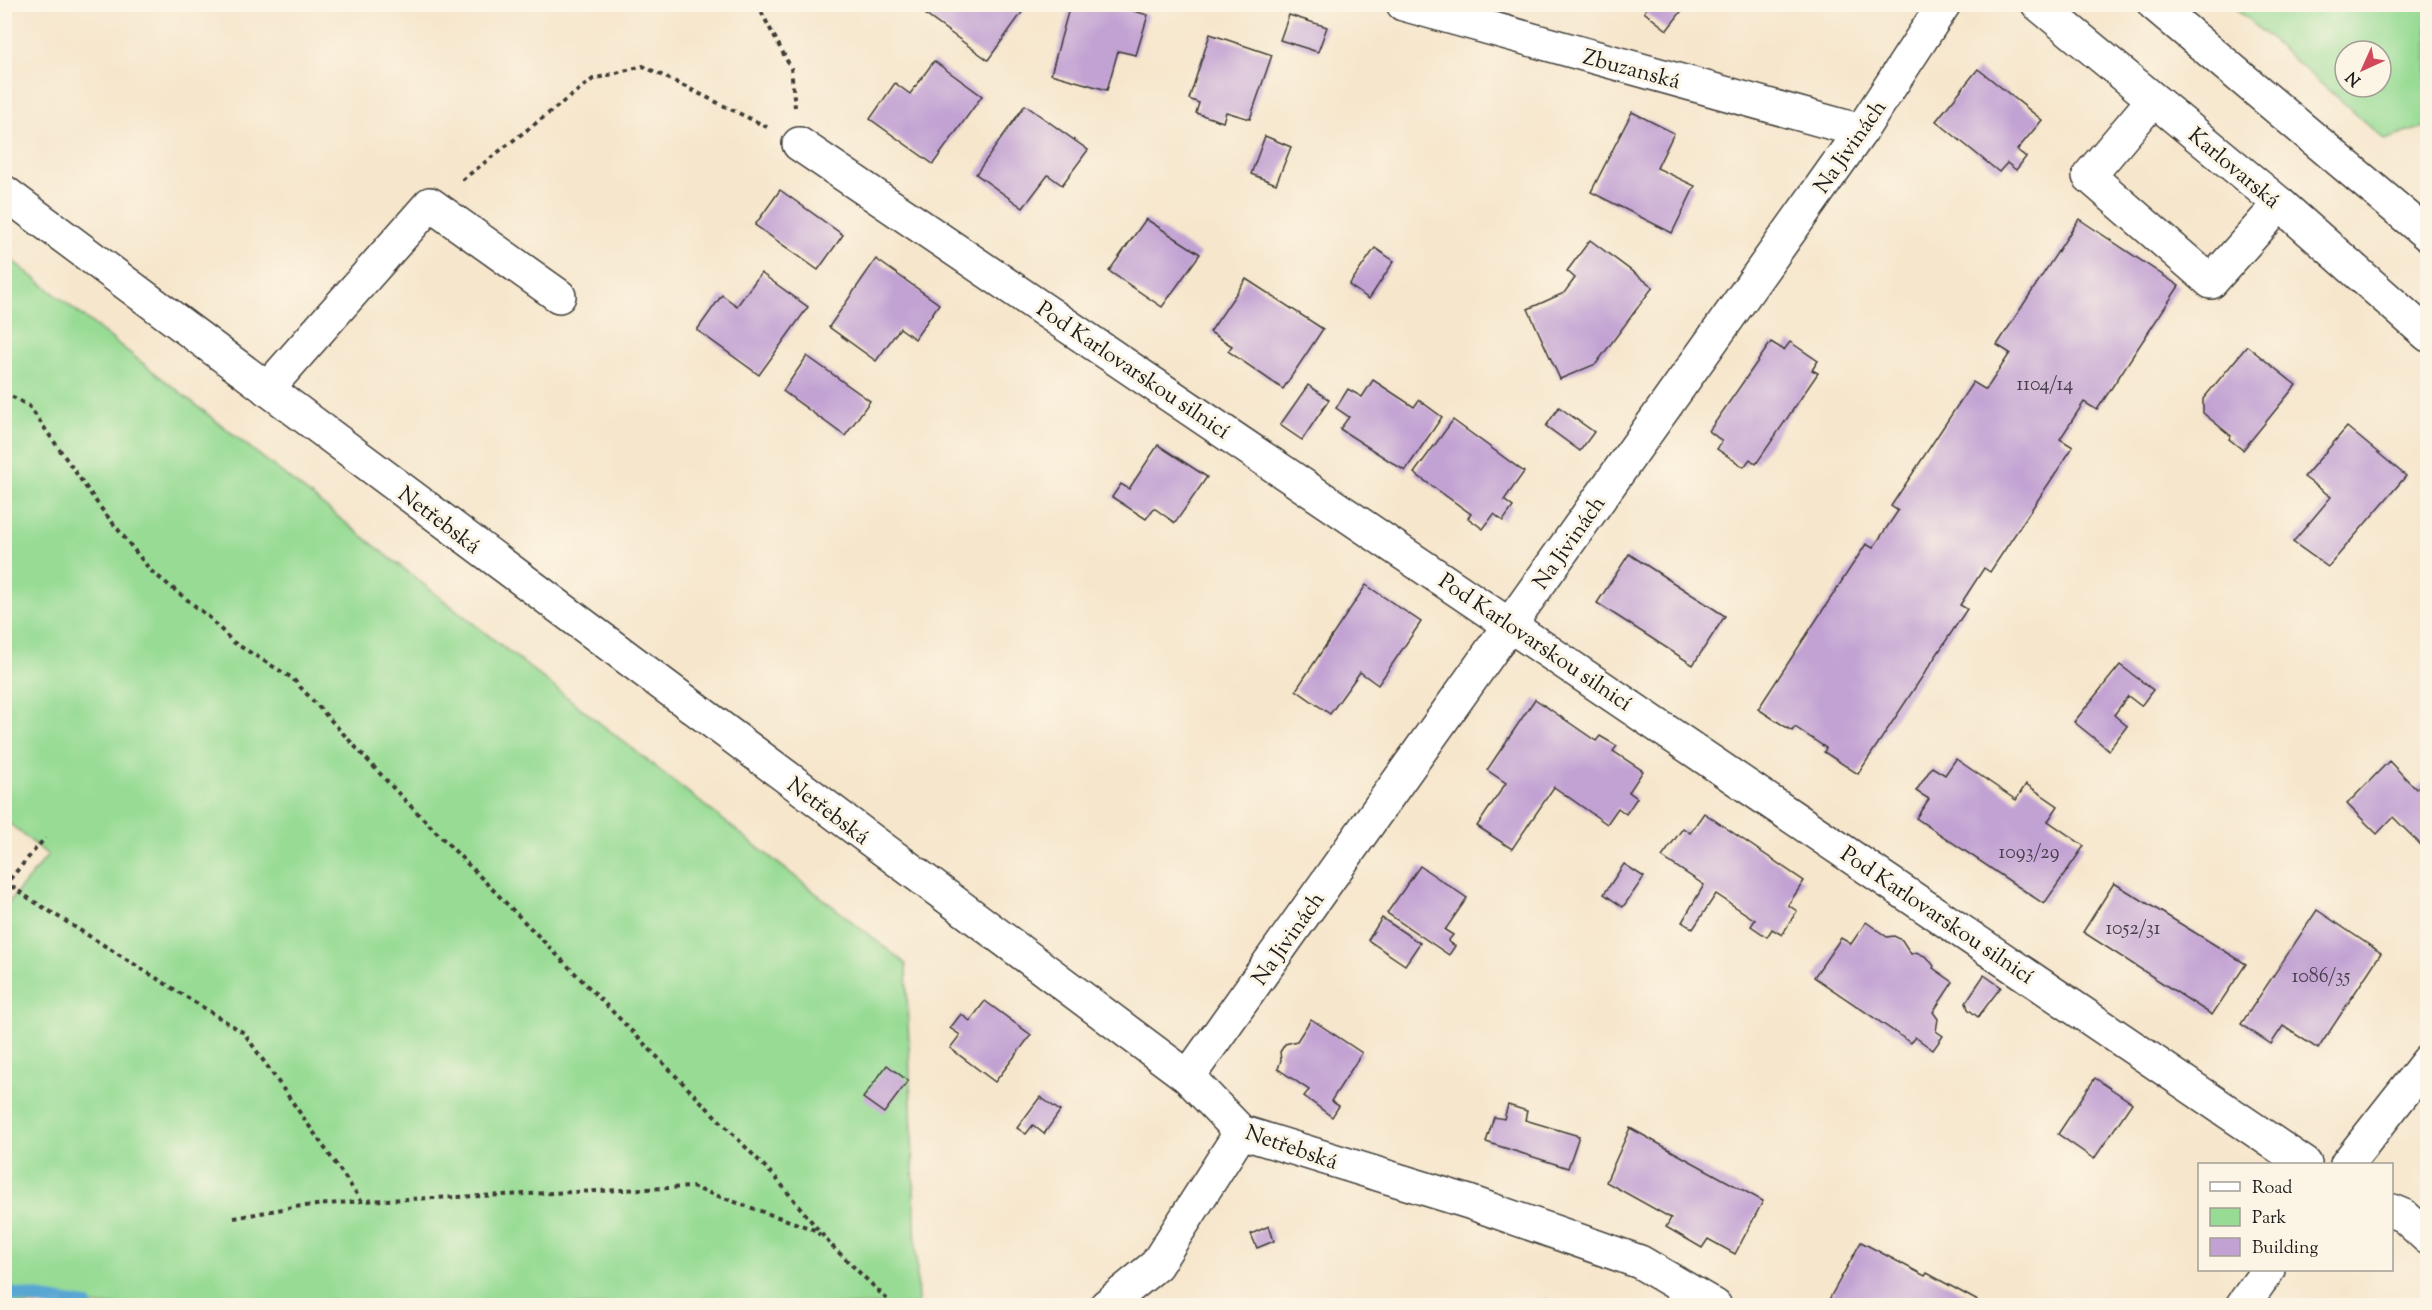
<svg xmlns="http://www.w3.org/2000/svg" width="2432" height="1310" font-family="'Sorts Mill Goudy',serif">
  <rect width="100%" height="100%" fill="#fcf5e5"/>
  <filter id="ink" filterUnits="userSpaceOnUse"><feTurbulence type="fractalNoise" baseFrequency=".0167" numOctaves="2"/><feDisplacementMap in="SourceGraphic" scale="12" xChannelSelector="R" yChannelSelector="G"/><feConvolveMatrix kernelMatrix="1 2 1 2 8 2 1 2 1" color-interpolation-filters="sRGB"/></filter>
  <filter id="wash" filterUnits="userSpaceOnUse"><feTurbulence type="fractalNoise" baseFrequency=".008" numOctaves="4" result="noise"/><feDisplacementMap in="SourceGraphic" scale="24" xChannelSelector="R" yChannelSelector="G"/><feGaussianBlur stdDeviation="1.35" result="paint"/><feColorMatrix in="noise" values="0 0 0 0 0 0 0 0 0 0 0 0 0 0 0 0 0 1.4 0 .05"/><feComposite in="paint" operator="in"/></filter>
  <g filter="url(#wash)">
    <rect width="100%" height="100%" fill="#f6e6cc"/>
    <!-- green -->
    <g fill="#97db94" stroke="#5a7c58" stroke-width="1.5" fill-rule="evenodd">
      <path d="M2232 5H2427V126L2385 140ZM2345 51H2381V87H2345Z"/>
      <polygon points="4,254 906,964 918,1305 339,1306 339,1302 329,1300 328,1305 279,1306 245,1298 242,1306 5,1305 5,907 48,855 5,820"/>
    </g>
    <g fill="none" stroke-linecap="round" stroke-linejoin="round">
      <!-- stream -->
      <polyline stroke="#59a6d2" stroke-width="14" points="4,1293 86,1306"/>
    </g>
    <g id="blocks">
      <!-- building -->
      <g fill="#c2a2d3">
        <polygon points="933,4 1028,4 988,60 926,15"/>
        <polygon points="1650,4 1687,4 1667,30 1644,12"/>
        <polygon points="1070,5 1112,5 1148,15 1136,55 1118,51 1107,90 1051,74"/>
        <polygon points="1289,15 1327,27 1318,52 1280,40"/>
        <polygon points="1210,34 1272,55 1250,119 1226,112 1223,122 1196,113 1199,103 1189,99"/>
        <polygon points="934,61 982,96 933,164 870,119 895,83 910,94"/>
        <polygon points="1978,69 2042,120 2017,150 2026,157 2016,170 2007,163 1999,172 1936,121"/>
        <polygon points="1025,105 1088,150 1062,185 1048,175 1023,208 976,174"/>
        <polygon points="1632,112 1674,133 1657,168 1695,186 1672,233 1591,192"/>
        <polygon points="1265,136 1291,147 1276,184 1251,174"/>
        <polygon points="780,190 843,235 818,270 755,225"/>
        <polygon points="1146,219 1200,254 1162,307 1109,271"/>
        <polygon points="2079,219 2179,286 2097,410 2084,402 2060,439 2073,447 1990,572 1984,568 1960,605 1967,609 1858,774 1824,752 1826,748 1795,727 1792,731 1758,709 1866,544 1873,548 1898,511 1891,506 1973,382 1986,390 2010,353 1997,345"/>
        <polygon points="1590,240 1653,287 1596,364 1560,379 1528,309 1564,293 1575,278 1567,271"/>
        <polygon points="1375,248 1394,261 1369,299 1349,285"/>
        <polygon points="876,259 939,304 915,339 900,328 876,361 829,327"/>
        <polygon points="761,273 808,307 759,375 697,330 722,295 737,306"/>
        <polygon points="1246,279 1323,329 1283,389 1228,351 1232,346 1210,332"/>
        <polygon points="1771,342 1784,350 1790,342 1818,361 1812,370 1818,373 1756,464 1750,459 1744,467 1717,449 1722,441 1709,431"/>
        <polygon points="2247,346 2296,385 2243,450 2229,439 2231,436 2203,413 2203,399"/>
        <polygon points="807,356 870,401 845,436 783,391"/>
        <polygon points="1373,380 1414,407 1419,400 1442,417 1405,471 1340,429 1349,417 1336,408 1348,389 1362,397"/>
        <polygon points="1308,385 1329,400 1302,440 1280,425"/>
        <polygon points="1559,407 1594,432 1580,451 1546,426"/>
        <polygon points="1453,420 1524,472 1504,500 1513,507 1503,521 1494,514 1483,529 1468,518 1471,514 1414,473"/>
        <polygon points="2347,427 2406,476 2328,567 2293,542 2331,497 2304,477"/>
        <polygon points="1158,445 1207,477 1175,523 1154,508 1146,519 1112,497 1121,484 1129,489"/>
        <polygon points="1629,554 1725,616 1693,665 1597,603"/>
        <polygon points="1366,585 1421,622 1378,685 1360,672 1330,714 1296,690"/>
        <polygon points="2120,665 2153,690 2141,706 2128,696 2114,715 2127,726 2109,750 2074,722"/>
        <polygon points="1535,699 1596,741 1600,736 1617,746 1613,751 1643,771 1629,792 1637,798 1626,814 1618,808 1607,824 1554,787 1512,849 1477,826 1506,783 1487,770"/>
        <polygon points="1956,759 2016,800 2026,784 2058,806 2048,821 2084,846 2044,904 1916,818 1929,799 1916,791 1932,767 1945,775"/>
        <polygon points="2389,761 2416,789 2428,778 2428,852 2393,817 2377,834 2347,804"/>
        <polygon points="1704,813 1804,881 1788,905 1797,911 1782,935 1772,929 1767,937 1751,926 1755,920 1716,894 1693,929 1682,922 1704,885 1662,857 1683,828 1690,833"/>
        <polygon points="1624,864 1644,877 1623,907 1604,894"/>
        <polygon points="1420,866 1467,898 1445,930 1453,935 1448,941 1455,946 1449,955 1387,913"/>
        <polygon points="2114,883 2246,964 2212,1015 2083,932"/>
        <polygon points="2317,910 2381,953 2318,1049 2283,1026 2271,1044 2241,1024"/>
        <polygon points="1382,918 1420,943 1405,965 1368,940"/>
        <polygon points="1866,922 1887,937 1894,936 1902,940 1911,954 1916,952 1927,957 1934,966 1933,968 1953,982 1933,1012 1938,1019 1936,1031 1943,1036 1933,1050 1915,1037 1911,1043 1814,977 1841,938 1851,944"/>
        <polygon points="1984,975 2001,987 1978,1017 1968,1009 1966,1002"/>
        <polygon points="985,1001 1031,1035 995,1082 950,1048 960,1035 950,1028 961,1014 970,1021"/>
        <polygon points="1311,1019 1362,1053 1331,1101 1339,1106 1332,1117 1304,1096 1309,1090 1278,1069 1281,1060 1280,1052 1285,1044 1297,1041"/>
        <polygon points="887,1065 908,1081 884,1113 863,1098"/>
        <polygon points="2095,1078 2132,1103 2094,1159 2058,1134"/>
        <polygon points="1040,1097 1060,1111 1044,1134 1033,1125 1026,1134 1017,1128"/>
        <polygon points="1508,1105 1527,1111 1525,1120 1579,1136 1568,1168 1486,1142 1494,1117 1504,1119"/>
        <polygon points="1630,1128 1763,1201 1735,1254 1708,1239 1702,1248 1666,1227 1671,1218 1606,1182"/>
        <polygon points="1269,1226 1274,1241 1257,1248 1251,1234"/>
        <polygon points="1861,1242 1925,1276 1927,1273 1987,1306 1831,1306 1827,1303"/>
        <polygon points="1544,1298 1566,1305 1566,1306 1542,1306"/>
      </g>
    </g>
  </g>
  <g filter="url(#ink)">
    <use href="#blocks" fill-opacity="0" stroke="#3d3a36" stroke-width="1.5"/>
    <g fill="none" stroke-linecap="round" stroke-linejoin="round">
      <!-- minor casing -->
      <g stroke="#3d3a36" stroke-width="36">
        <g id="minor">
          <polyline points="1403,4 1861,131"/>
          <polyline points="2153,100 2089,176 2211,282 2280,204"/>
          <polyline points="799,144 2305,1164"/>
          <polyline points="4,192 1188,1077 1241,1132 1469,1202 1640,1262 1715,1306"/>
          <polyline points="267,389 430,204 559,296"/>
          <polyline points="1188,1077 1861,131 1944,4"/>
          <polyline points="2347,1164 2428,1061"/>
          <polyline points="2392,1211 2404,1216 2428,1238"/>
          <polyline points="1106,1306 1156,1265 1241,1132"/>
          <polyline points="2242,1306 2268,1270"/>
        </g>
      </g>
      <!-- major casing -->
      <g stroke="#3d3a36" stroke-width="36">
        <g id="major">
          <polyline points="2038,4 2280,204 2428,335"/>
          <polyline points="2154,4 2428,235"/>
        </g>
      </g>
      <!-- path -->
      <g stroke="#3d3a36" stroke-width="4" stroke-dasharray="4.5 4.5" stroke-linecap="butt">
        <polyline points="757,4 791,68 795,107"/>
        <polyline points="462,180 593,79 643,66 767,127"/>
        <polyline points="4,392 29,406 100,507 151,571 209,617 233,642 292,678 396,791 776,1178 833,1248"/>
        <polyline points="4,881 30,899 244,1033 361,1200"/>
        <polyline points="4,886 45,838"/>
        <polyline points="234,1218 293,1207 362,1201 692,1187 815,1230 820,1235"/>
        <polyline points="832,1246 894,1306"/>
        <polyline points="348,1306 349,1298"/>
      </g>
      <!-- minor -->
      <use href="#minor" stroke="#fff" stroke-width="33"/>
      <!-- major -->
      <use href="#major" stroke="#fff" stroke-width="33"/>
    </g>
  </g>
  <g text-anchor="middle" stroke-width="6" stroke-linejoin="round" paint-order="stroke">
    <!-- number labels -->
    <g font-size="20" fill="#463e4a">
      <text x="2045" y="390">1104/14</text>
      <text x="2029" y="858">1093/29</text>
      <text x="2133" y="934">1052/31</text>
      <text x="2321" y="982">1086/35</text>
    </g>
    <!-- street labels -->
    <g font-size="22" fill="#1c1c1c" stroke="#fcf5e5">
      <text transform="translate(1632 68) rotate(15)" y="8">Zbuzanská</text>
      <text transform="translate(1849 146) rotate(-55)" y="8">Na Jivinách</text>
      <text transform="translate(2235 167) rotate(40)" y="8">Karlovarská</text>
      <text transform="translate(1134 369) rotate(34)" y="8">Pod Karlovarskou silnicí</text>
      <text transform="translate(440 519) rotate(37)" y="8">Netřebská</text>
      <text transform="translate(1568 542) rotate(-55)" y="8">Na Jivinách</text>
      <text transform="translate(1536 641) rotate(34)" y="8">Pod Karlovarskou silnicí</text>
      <text transform="translate(829 810) rotate(37)" y="8">Netřebská</text>
      <text transform="translate(1938 914) rotate(34)" y="8">Pod Karlovarskou silnicí</text>
      <text transform="translate(1287 938) rotate(-55)" y="8">Na Jivinách</text>
      <text transform="translate(1292 1146) rotate(19)" y="8">Netřebská</text>
    </g>
  </g>
  <!-- margin -->
  <rect width="2432" height="1310" fill="none" stroke="#fcf5e5" stroke-width="24"/>
  <!-- legend -->
  <rect x="2198" y="1163" width="195" height="108" fill="#fcf5e5" stroke="#a29e95" stroke-width="1.5"/>
  <rect x="2210" y="1182" width="30" height="9" fill="#ffffff" stroke="#a29e95" stroke-width="1.5"/>
  <text x="2252" y="1193" font-size="18" fill="#1c1c1c">Road</text>
  <rect x="2210" y="1208" width="30" height="18" fill="#97db94" stroke="#a29e95" stroke-width="1.5"/>
  <text x="2252" y="1223" font-size="18" fill="#1c1c1c">Park</text>
  <rect x="2210" y="1238" width="30" height="18" fill="#c2a2d3" stroke="#a29e95" stroke-width="1.5"/>
  <text x="2252" y="1253" font-size="18" fill="#1c1c1c">Building</text>
  <!-- north arrow -->
  <g transform="translate(2363 69) rotate(225)"><circle r="28" fill="#fcf5e5" stroke="#a29e95" stroke-width="1.5"/>
  <path d="M0-4.5L10 22L0 15L-10 22Z" fill="#d1495b"/>
  <text y="-9" font-size="16" font-weight="bold" text-anchor="middle" fill="#1c1c1c">N</text>
  </g>
</svg>
